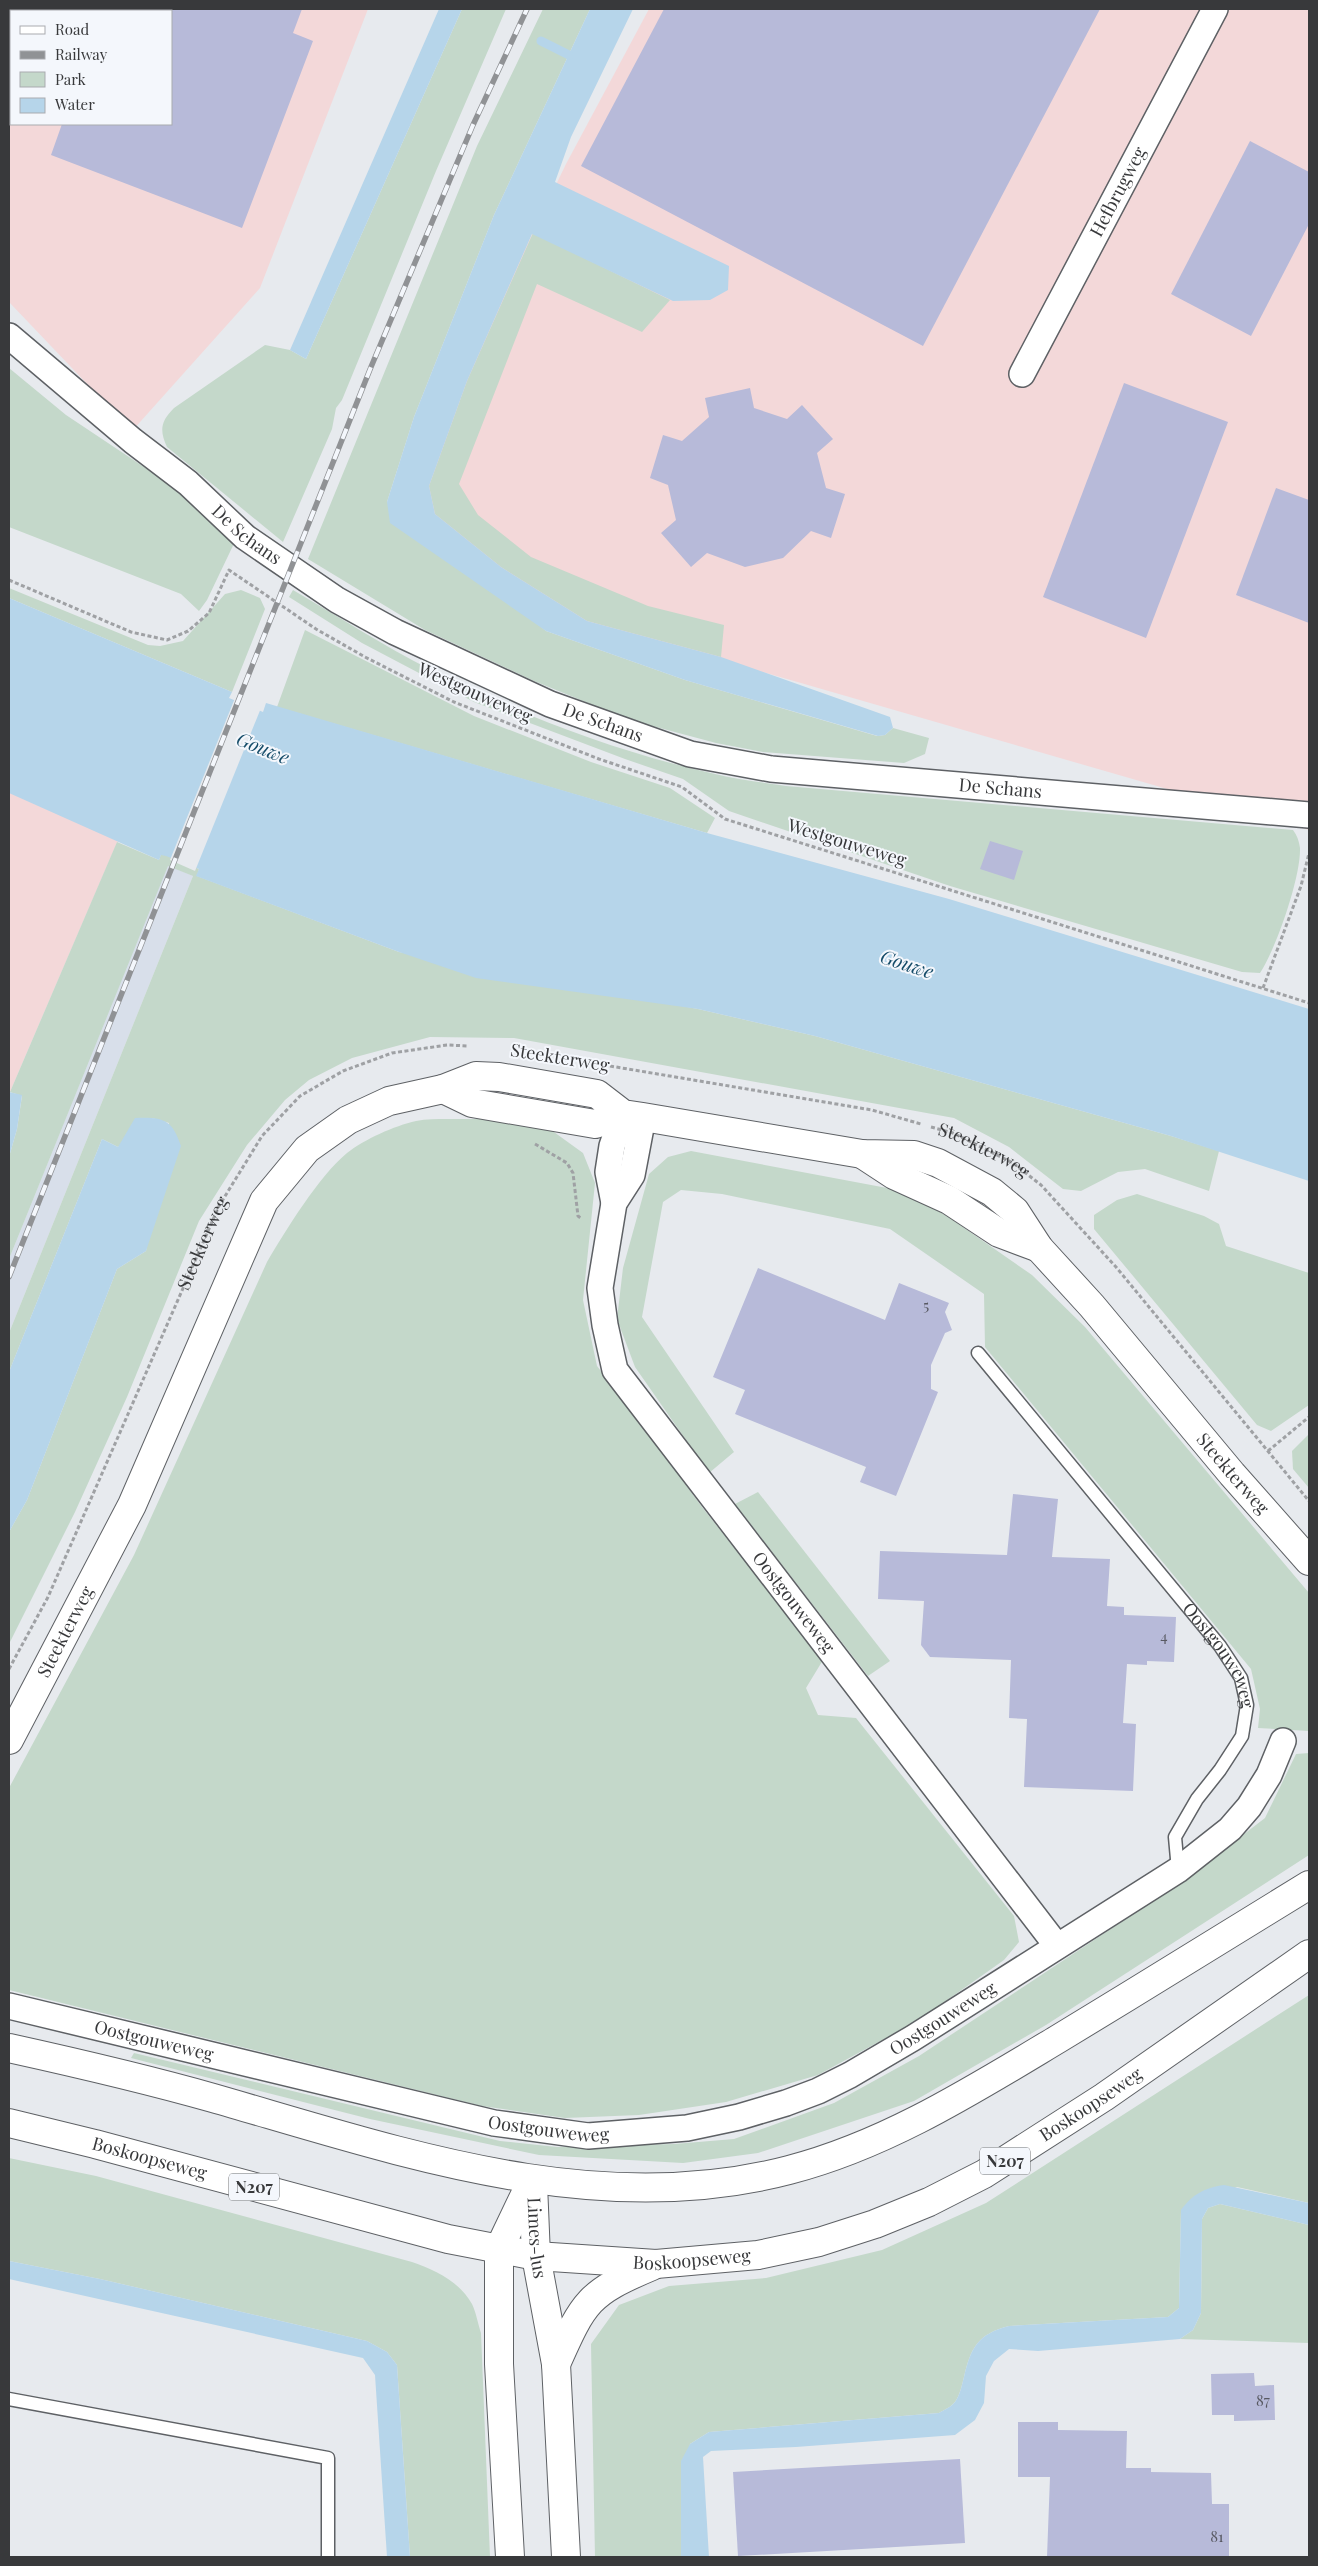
<svg xmlns="http://www.w3.org/2000/svg" width="1318" height="2566" font-family="'Playfair Display',serif">
  <rect width="100%" height="100%" fill="#e7eaee"/>
  <!-- built -->
  <polygon fill="#d8dfea" points="168,865 193,876 9,1333 9,1259"/>
  <!-- industrial -->
  <g fill="#f3d8d9" fill-rule="evenodd">
    <path d="M9 9H368L260 288 132 431 9 302ZM11 11H171V124H11Z"/>
    <polygon points="649,9 1309,9 1309,830 524,603 406,494 566,164"/>
    <polygon points="9,781 122,831 10,1092 9,1092"/>
  </g>
  <!-- green -->
  <g fill="#c4d8ca">
    <path d="M462 9H506L436 171 342 400 336 408 332 429 283 542 167 447C159 430 161 421 174 408L265 345 290 350 306 359Z"/>
    <polygon points="543,9 590,9 494,215 414,417 387,502 546,631 685,680 877,736 885,735 893,728 929,738 925,754 904,763 763,752 716,743 630,720 534,681 425,630 308,559 477,146"/>
    <polygon points="533,233 670,300 642,332 537,284 459,484 478,515 531,557 648,606 724,625 721,657 587,621 501,567 435,514 429,486 467,381"/>
    <polygon points="9,368 66,415 240,531 207,600 199,611 181,594 9,527"/>
    <polygon points="9,588 148,645 160,646 183,641 225,594 241,590 260,598 265,609 232,692 9,598"/>
    <path d="M293 590C339 617 384 646 431 670 520 715 617 752 715 774 738 780 762 782 786 786L1293 830C1297 835 1299 841 1300 848 1301 877 1276 949 1260 973L1242 972 950 886 729 811 683 779 625 759 474 702 362 643 289 597Z"/>
    <polygon points="305,630 474,716 591,762 670,788 715,818 707,833 277,707"/>
    <polygon points="117,842 159,860 161,854 166,855 199,869 197,876 399,952 698,1009 815,1036 1171,1136 1219,1151 1209,1191 1145,1169 1118,1172 1081,1191 1063,1189 1009,1147 954,1118 514,1038 430,1037 352,1058 309,1080 285,1100 247,1145 199,1221 127,1397 75,1512 9,1644 9,1532 27,1500 117,1269 146,1251 169,1123 152,1118 118,1147 102,1139 9,1372 9,1333 193,876 168,866 9,1259 9,1157 17,1129 22,1096 10,1092"/>
    <path d="M447 1119H484L547 1127 583 1153 595 1183 583 1300 597 1366 635 1415 702 1507 823 1660 806 1688 818 1715 856 1718 1014 1916 1019 1942 1004 1960 919 2020 818 2075 726 2102 639 2115 565 2118 482 2106 9 1990V1788L134 1555 267 1262C286 1230 319 1176 347 1153 365 1139 394 1126 416 1121 426 1119 437 1119 447 1119Z"/>
    <polygon points="691,1151 903,1191 947,1216 1032,1275 1085,1327 1309,1593 1309,1731 1258,1728 1260,1709 1251,1669 985,1347 984,1294 890,1229 722,1194 681,1190 663,1202 642,1317 734,1452 709,1473 635,1367 617,1319 623,1268 649,1174 668,1157"/>
    <polygon points="1137,1194 1204,1216 1219,1224 1226,1246 1309,1273 1309,1405 1271,1431 1257,1425 1094,1229 1094,1215 1117,1200"/>
    <polygon points="1309,1434 1309,1488 1293,1469 1292,1451"/>
    <polygon points="758,1492 890,1661 868,1676 735,1504"/>
    <polygon points="1309,1753 1309,1855 1046,2025 914,2101 758,2153 683,2163 539,2155 370,2119 131,2058 134,2053 500,2141 557,2147 674,2144 734,2139 834,2103 919,2056 1183,1881 1265,1818 1296,1754"/>
    <path d="M1309 1995V2203L1237 2187 1181 2211 1179 2308 1168 2317 1009 2326C978 2334 971 2347 964 2377 962 2385 960 2395 955 2402 951 2407 944 2410 939 2413L709 2432 690 2444 681 2532V2557H595L591 2344 619 2305 669 2286 766 2278 882 2250 986 2203Z"/>
    <path d="M9 2158 96 2176 412 2262C435 2270 459 2281 472 2304 476 2312 478 2324 481 2333L490 2557H410L397 2365 387 2352 367 2341 100 2279 9 2261Z"/>
    <polygon points="1220,2204 1309,2225 1309,2343 1180,2339 1193,2330 1201,2313 1202,2219 1208,2208"/>
  </g>
  <!-- water -->
  <g fill="#b6d5ea">
    <polygon points="439,9 462,9 306,359 290,350"/>
    <polygon points="590,9 633,9 571,137 555,182 729,266 728,290 710,300 673,301 532,234 467,381 429,486 435,514 501,567 587,621 721,657 890,717 893,728 885,735 878,736 685,680 546,631 390,523 387,502 414,417 494,215"/>
    <polygon points="9,598 232,692 229,698 263,712 266,703 707,833 949,899 1309,1009 1309,1181 1171,1136 815,1036 698,1009 476,978 399,952 196,876 199,869 166,856 161,855 159,860 9,793"/>
    <polygon points="9,1092 22,1095 17,1129 9,1157"/>
    <path d="M135 1118C163 1117 172 1119 181 1146L146 1251 117 1269 27 1500 9 1532V1372L102 1139 118 1147Z"/>
    <path d="M1224 2185 1309 2203V2225L1220 2204 1208 2208 1202 2219 1201 2313 1193 2330 1180 2339 1038 2351 1009 2349 994 2361 986 2376 984 2403 975 2420 955 2435 796 2447 711 2451 703 2457 709 2557H681V2461L690 2444 709 2432 939 2413C944 2410 951 2407 955 2402 960 2395 962 2385 964 2377 971 2347 978 2334 1009 2326L1168 2317 1179 2308 1181 2210C1193 2194 1204 2188 1224 2185Z"/>
    <polygon points="9,2261 100,2279 367,2341 387,2352 397,2365 410,2557 387,2557 375,2375 363,2358 9,2279"/>
  </g>
  <!-- pier -->
  <polygon fill="#e7eaee" points="235,698 261,708 195,871 170,860"/>
  <g fill="none" stroke-linecap="round" stroke-linejoin="round">
    <!-- stream -->
    <polyline stroke="#b6d5ea" stroke-width="9" points="541,41 569,55"/>
  </g>
  <!-- building -->
  <g fill="#b7bad9">
    <polygon points="171,9 302,9 293,33 313,41 242,228 51,155 62,124 171,124"/>
    <polygon points="664,9 1100,9 923,346 581,166"/>
    <polygon points="1250,141 1309,172 1309,224 1251,336 1171,294"/>
    <polygon points="1124,383 1228,422 1146,638 1043,597"/>
    <polygon points="750,388 754,408 787,419 802,405 833,439 817,453 826,488 845,494 831,538 811,531 783,558 745,567 707,553 691,567 661,533 676,520 668,485 650,478 663,435 682,441 709,417 705,398"/>
    <polygon points="1276,488 1309,500 1309,623 1236,595"/>
    <polygon points="990,841 1023,851 1014,880 980,869"/>
    <polygon points="758,1268 885,1320 899,1283 949,1303 945,1312 952,1330 945,1333 931,1365 931,1389 938,1392 896,1496 860,1482 866,1467 735,1414 745,1390 713,1377"/>
    <polygon points="1013,1494 1058,1499 1052,1557 1110,1559 1107,1606 1124,1607 1124,1615 1176,1617 1174,1662 1147,1661 1147,1665 1127,1664 1123,1723 1136,1724 1133,1791 1024,1787 1027,1719 1009,1718 1011,1660 930,1657 921,1645 924,1601 878,1599 880,1551 1007,1555"/>
    <polygon points="1254,2373 1255,2386 1274,2385 1275,2420 1234,2421 1234,2415 1212,2415 1211,2374"/>
    <polygon points="1018,2422 1058,2422 1058,2430 1127,2431 1126,2468 1151,2468 1151,2472 1211,2473 1212,2504 1229,2504 1229,2557 1047,2557 1050,2477 1018,2477"/>
    <polygon points="960,2459 965,2543 738,2556 733,2472"/>
  </g>
  <g fill="none" stroke-linecap="round" stroke-linejoin="round">
    <!-- service casing -->
    <g stroke="#5e6165" stroke-width="15">
      <g id="service">
        <path id="s3" d="M978 1353 1220 1646 1241 1678 1247 1705 1242 1736 1220 1770 1197 1799 1175 1837 1178 1870"/>
        <polyline points="9,2399 328,2458 328,2557"/>
      </g>
    </g>
    <!-- minor casing -->
    <g stroke="#5e6165" stroke-width="28">
      <g id="minor">
        <path id="s4" d="M9 336 133 441 188 483 245 537 337 600 395 632 550 704 690 754 771 769 1309 815"/>
        <path id="s5" d="M1022 374 1215 9"/>
        <path id="s6" d="M643 1117 632 1175 614 1203 600 1288 605 1325 615 1370 1057 1946"/>
        <polyline points="614,1203 608,1172 612,1146 623,1114"/>
        <path id="s7" d="M9 2006 494 2123 588 2136 687 2128 739 2117 786 2103 818 2091 850 2075 913 2038 1178 1870 1230 1829 1249 1807 1269 1775 1283 1741"/>
      </g>
    </g>
    <!-- secondary casing -->
    <g stroke="#5e6165" stroke-width="30">
      <g id="secondary">
        <polyline points="443,1089 472,1103 595,1124 623,1114"/>
        <polyline points="862,1154 894,1175 949,1200 999,1233 1039,1248"/>
        <path id="s8" d="M9 1740 132 1505 264 1201 307 1149 348 1120 389 1101 443 1089 476 1076 499 1077 597 1094 623 1114 643 1117 862 1154 914 1155 938 1163 992 1192 1015 1211 1039 1248 1092 1306 1232 1474 1309 1561"/>
        <path id="s9" d="M533 2184 536 2256 556 2364 566 2557"/>
        <polyline points="510,2557 499,2364 499,2249 532,2180"/>
      </g>
    </g>
    <!-- primary casing -->
    <g stroke="#5e6165" stroke-width="30">
      <g id="primary">
        <path d="M9 2048C77 2063 146 2079 213 2098 398 2151 595 2221 789 2170 886 2145 973 2090 1058 2039 1142 1988 1226 1936 1309 1885"/>
        <path id="s10" d="M9 2123 95 2144 448 2239 536 2256 656 2264 758 2255 819 2242 875 2224 929 2202 984 2174 1104 2097 1309 1954"/>
        <path d="M556 2364C584 2301 588 2293 652 2266"/>
      </g>
    </g>
    <!-- path -->
    <g stroke="#9fa1a4" stroke-width="3" stroke-dasharray="4 2.5" stroke-linecap="butt">
      <polyline points="9,580 131,632 167,640 188,631 209,613 229,570 316,629 365,657 454,702 599,759 682,787 725,819 1309,1003"/>
      <polyline points="1263,988 1301,886 1309,853"/>
      <polyline points="610,1066 872,1110 921,1124"/>
      <path id="s1" d="M931 1127 953 1133 1013 1163 1041 1185 1116 1267 1309 1501"/>
      <polyline points="535,1144 567,1163 573,1173 578,1216 582,1219"/>
      <polyline points="1268,1451 1309,1417"/>
      <path id="s2" d="M9 1669 48 1597 219 1206 262 1136 300 1096 343 1071 392 1053 447 1045 468 1046"/>
    </g>
    <!-- service -->
    <use href="#service" stroke="#fff" stroke-width="12"/>
    <!-- minor -->
    <use href="#minor" stroke="#fff" stroke-width="25"/>
    <!-- secondary -->
    <use href="#secondary" stroke="#fff" stroke-width="28"/>
    <!-- primary -->
    <use href="#primary" stroke="#fff" stroke-width="28"/>
    <!-- rail casing -->
    <g stroke="#909295" stroke-width="5.5">
      <polyline id="rail" points="9,1277 371,367 473,125 527,9"/>
    </g>
    <!-- rail -->
    <use href="#rail" stroke="#f4f7fc" stroke-width="4" stroke-dasharray="11" stroke-linecap="butt"/>
  </g>
  <g text-anchor="middle" stroke-width="4" stroke-linejoin="round" paint-order="stroke">
    <!-- number labels -->
    <g font-size="15" fill="#585962">
      <text x="926" y="1311">5</text>
      <text x="1164" y="1642">4</text>
      <text x="1263" y="2406">87</text>
      <text x="1217" y="2542">81</text>
    </g>
    <!-- shield labels -->
    <g fill="#f4f7fc" stroke="#707275" stroke-width="1">
      <rect x="980" y="2147.5" width="50" height="27" rx="4"/>
      <rect x="229" y="2173.5" width="50" height="27" rx="4"/>
    </g>
    <g font-size="16" font-weight="bold" fill="#38393b">
      <text x="1005" y="2167">N207</text>
      <text x="254" y="2193">N207</text>
    </g>
    <!-- street labels -->
    <g font-size="18" fill="#38393b" stroke="#f4f7fc">
      <text dy="6" stroke="none"><textPath href="#s5" startOffset="206">Hefbrugweg</textPath></text>
      <text dy="6" stroke="none"><textPath href="#s4" startOffset="310">De Schans</textPath></text>
      <text transform="translate(475 693) rotate(24)" y="6">Westgouweweg</text>
      <text dy="6" stroke="none"><textPath href="#s4" startOffset="715">De Schans</textPath></text>
      <text dy="6" stroke="none"><textPath href="#s4" startOffset="1120">De Schans</textPath></text>
      <text transform="translate(847 843) rotate(17)" y="6">Westgouweweg</text>
      <text transform="translate(560 1058) rotate(9)" y="6">Steekterweg</text>
      <text dy="6" stroke="none"><textPath href="#s1" startOffset="58">Steekterweg</textPath></text>
      <text dy="6" stroke="none"><textPath href="#s2" startOffset="468">Steekterweg</textPath></text>
      <text dy="6" stroke="none"><textPath href="#s8" startOffset="1758">Steekterweg</textPath></text>
      <text dy="6" stroke="none"><textPath href="#s6" startOffset="555">Oostgouweweg</textPath></text>
      <text dy="6" stroke="none"><textPath href="#s8" startOffset="122">Steekterweg</textPath></text>
      <text dy="6" stroke="none"><textPath href="#s3" startOffset="388">Oostgouweweg</textPath></text>
      <text dy="6" stroke="none"><textPath href="#s7" startOffset="974">Oostgouweweg</textPath></text>
      <text dy="6" stroke="none"><textPath href="#s7" startOffset="149">Oostgouweweg</textPath></text>
      <text dy="6" stroke="none"><textPath href="#s10" startOffset="1135">Boskoopseweg</textPath></text>
      <text dy="6" stroke="none"><textPath href="#s7" startOffset="554">Oostgouweweg</textPath></text>
      <text dy="6" stroke="none"><textPath href="#s10" startOffset="145">Boskoopseweg</textPath></text>
      <text dy="6" stroke="none"><textPath href="#s9" startOffset="54">Limes-lus</textPath></text>
      <text dy="6" stroke="none"><textPath href="#s10" startOffset="700">Boskoopseweg</textPath></text>
    </g>
    <!-- water labels -->
    <g font-size="19" font-style="italic" fill="#154c69" stroke="#f4f7fc">
      <text transform="translate(263 748) rotate(22)" y="7">Gouwe</text>
      <text transform="translate(907 964) rotate(18)" y="7">Gouwe</text>
    </g>
  </g>
  <!-- border -->
  <rect width="1318" height="2566" fill="none" stroke="#38393b" stroke-width="20"/>
  <!-- legend -->
  <rect x="10" y="10" width="162" height="115" fill="#f4f7fc" stroke="#a9abaf"/>
  <rect x="20" y="26" width="25" height="8" fill="#ffffff" stroke="#a9abaf"/>
  <text x="55" y="35" font-size="15" fill="#38393b">Road</text>
  <rect x="20" y="51" width="25" height="8" fill="#909295" stroke="#a9abaf"/>
  <text x="55" y="60" font-size="15" fill="#38393b">Railway</text>
  <rect x="20" y="72" width="25" height="15" fill="#c4d8ca" stroke="#a9abaf"/>
  <text x="55" y="85" font-size="15" fill="#38393b">Park</text>
  <rect x="20" y="98" width="25" height="15" fill="#b6d5ea" stroke="#a9abaf"/>
  <text x="55" y="110" font-size="15" fill="#38393b">Water</text>
</svg>
